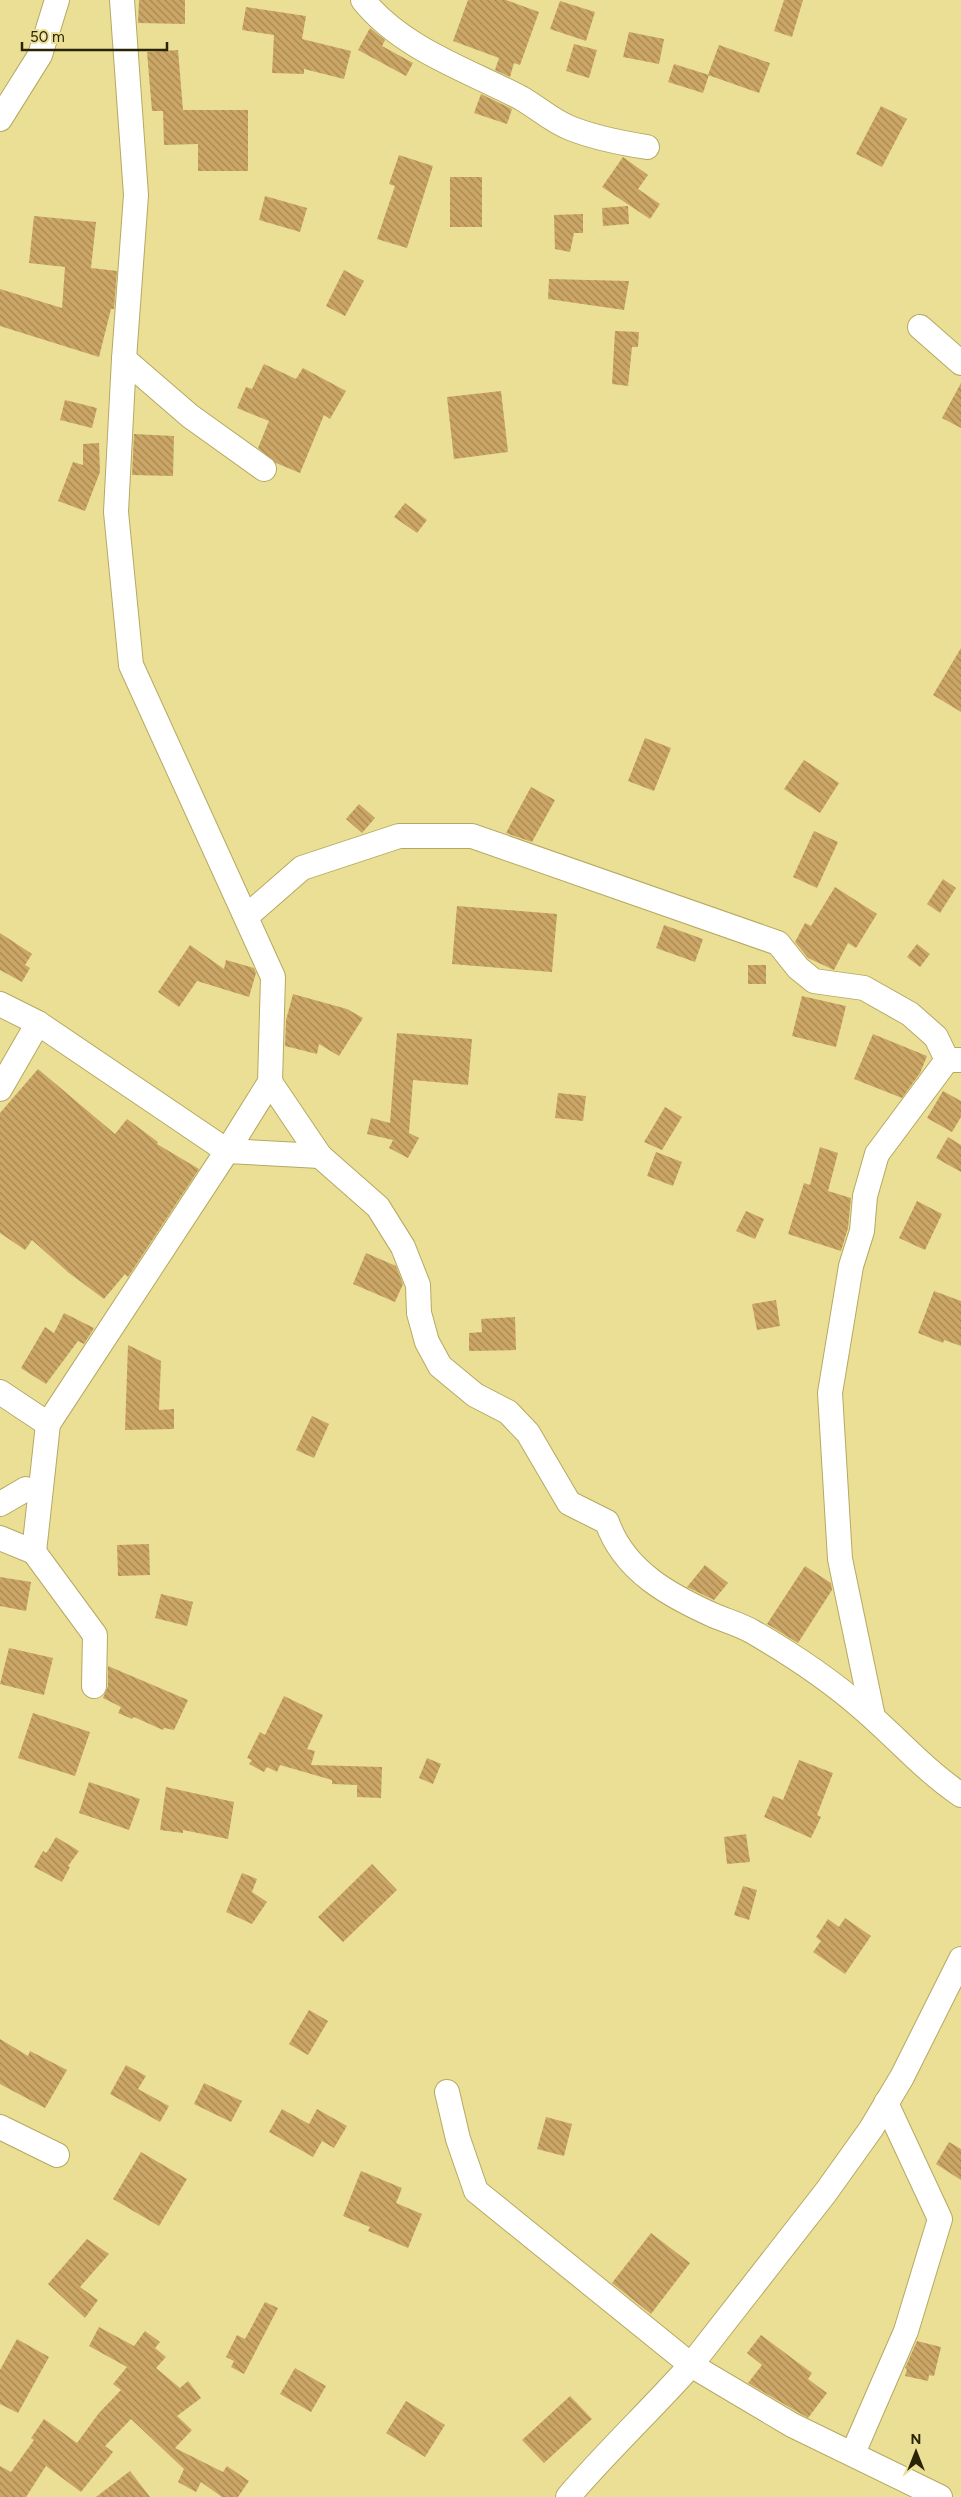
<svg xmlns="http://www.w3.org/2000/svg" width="961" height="2497" font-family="Figtree,sans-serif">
  <defs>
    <pattern id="building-back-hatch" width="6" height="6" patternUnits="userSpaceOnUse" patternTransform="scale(1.25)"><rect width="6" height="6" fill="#cba666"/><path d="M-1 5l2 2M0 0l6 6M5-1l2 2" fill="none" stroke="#a58752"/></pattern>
  </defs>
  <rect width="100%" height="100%" fill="#ebdf96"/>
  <!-- building -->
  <g fill="url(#building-back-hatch)">
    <polygon points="139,0 185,0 185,24 138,23"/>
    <polygon points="468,0 506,0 539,12 520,65 514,63 510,77 495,70 499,58 453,41"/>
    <polygon points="784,0 803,0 792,37 774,31"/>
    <polygon points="560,1 595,12 586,41 550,29"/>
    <polygon points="246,7 306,16 302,39 351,51 344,79 304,69 304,74 272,73 274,35 242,30"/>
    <polygon points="370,28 385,40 382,46 413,63 406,76 358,50"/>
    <polygon points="629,32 664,39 659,64 623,57"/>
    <polygon points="574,44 597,50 589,78 566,71"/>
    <polygon points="719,45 770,63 759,93 708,75"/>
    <polygon points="178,50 183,110 248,110 248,171 198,171 198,144 164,145 163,111 152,111 147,52"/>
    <polygon points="674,64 709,75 703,93 668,82"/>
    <polygon points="481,94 512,109 507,124 474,113"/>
    <polygon points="881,106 907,119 882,167 856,154"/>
    <polygon points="399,155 433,166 407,248 377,239 395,186 389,184"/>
    <polygon points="623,157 648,175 638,189 660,204 650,219 602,187"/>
    <rect x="450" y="177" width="32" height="50"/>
    <polygon points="265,196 307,208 300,232 259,220"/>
    <polygon points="628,206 629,224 603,226 602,208"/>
    <polygon points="583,214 583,233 574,233 570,252 555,249 554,215"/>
    <polygon points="34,216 96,222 91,268 117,271 114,309 111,309 99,357 0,326 0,289 62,308 65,267 29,263"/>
    <polygon points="344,270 364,281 345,316 326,306"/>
    <polygon points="549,279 629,281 624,310 548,299"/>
    <polygon points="615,331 639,332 638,347 632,347 628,386 612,384"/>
    <polygon points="264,364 296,379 303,368 346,391 330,419 324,415 300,473 276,463 258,448 269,421 237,408 246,387 252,389"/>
    <polygon points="961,383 961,428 942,418"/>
    <polygon points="501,391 508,452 454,459 447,397"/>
    <polygon points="65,400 97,408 92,428 60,420"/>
    <polygon points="134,434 174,436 173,476 132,475"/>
    <polygon points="99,443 100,472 85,511 58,501 73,462 83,465 83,444"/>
    <polygon points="405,503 427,520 417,533 394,517"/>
    <polygon points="961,648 961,712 933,695"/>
    <polygon points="645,738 671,748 654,791 628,781"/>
    <polygon points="804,760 839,783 820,813 784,789"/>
    <polygon points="531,787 555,800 532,842 506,833"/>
    <polygon points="359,804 375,818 362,833 346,819"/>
    <polygon points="814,831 838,842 817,888 793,877"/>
    <polygon points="943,879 956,888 940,913 927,904"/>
    <polygon points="835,887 877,914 856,948 848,943 834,970 808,958 795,942 805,923 811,926"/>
    <polygon points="457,906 557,914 552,972 452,964"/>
    <polygon points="664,925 703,939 695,962 656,948"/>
    <polygon points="0,933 32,954 25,965 30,968 22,982 0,970"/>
    <polygon points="917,944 930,954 920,967 907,957"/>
    <polygon points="190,945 224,969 226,960 254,968 256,973 249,997 197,981 179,1007 158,992"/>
    <rect x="748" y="965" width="18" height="19"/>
    <polygon points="293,994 347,1009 363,1018 339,1056 319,1044 317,1054 285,1046 286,1020"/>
    <polygon points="802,996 846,1006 836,1047 792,1036"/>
    <polygon points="397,1033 472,1039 468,1085 413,1080 409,1133 419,1138 408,1158 389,1148 393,1140 367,1134 371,1118 390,1123"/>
    <polygon points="873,1034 927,1056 920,1073 902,1098 854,1079"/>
    <polygon points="38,1069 115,1134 127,1119 158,1142 157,1144 199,1169 128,1277 125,1274 104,1299 69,1273 32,1240 25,1250 0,1233 0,1113"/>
    <polygon points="943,1091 961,1101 961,1117 952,1132 927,1118"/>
    <polygon points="558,1093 586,1096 583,1121 555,1118"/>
    <polygon points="665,1107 682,1117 662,1150 644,1142"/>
    <polygon points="948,1137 961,1145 961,1172 936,1158"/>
    <polygon points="820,1147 838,1153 828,1191 851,1198 848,1228 841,1251 788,1234 804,1183 810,1185"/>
    <polygon points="656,1152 682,1162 673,1186 647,1176"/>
    <polygon points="917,1201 942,1214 925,1250 899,1238"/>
    <polygon points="746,1211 764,1219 755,1239 736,1231"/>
    <polygon points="366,1253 396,1266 403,1284 395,1302 353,1284"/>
    <polygon points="934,1291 961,1301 961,1346 944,1340 943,1343 918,1333"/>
    <polygon points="776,1300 780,1326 757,1330 752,1304"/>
    <polygon points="64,1313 94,1328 84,1344 78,1341 46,1384 21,1368 45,1327 54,1333"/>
    <polygon points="515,1317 516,1350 469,1351 469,1333 482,1332 481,1319"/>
    <polygon points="128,1345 161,1361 159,1410 174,1409 174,1429 125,1430"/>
    <polygon points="312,1416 329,1424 314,1458 296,1450"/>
    <polygon points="149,1544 150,1575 118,1576 117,1545"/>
    <polygon points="705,1565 728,1583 714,1600 687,1587"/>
    <polygon points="805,1566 831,1583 832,1590 798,1643 767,1624"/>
    <polygon points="0,1577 31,1582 26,1611 0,1606"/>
    <polygon points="161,1594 193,1602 187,1626 155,1618"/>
    <polygon points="9,1648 53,1658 44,1695 0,1684"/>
    <polygon points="108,1666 188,1700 174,1730 164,1728 163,1730 134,1717 132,1719 118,1713 121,1707 103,1698 108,1686"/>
    <polygon points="284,1696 323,1715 307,1749 315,1751 311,1765 382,1767 381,1798 357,1797 357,1785 332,1784 332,1780 280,1765 277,1772 267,1767 264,1772 249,1764 252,1760 247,1758 260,1732 265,1735"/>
    <polygon points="33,1713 90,1732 75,1776 18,1758"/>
    <polygon points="427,1758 441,1764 433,1784 419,1778"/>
    <polygon points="799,1760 833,1773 817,1815 821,1817 811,1838 764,1817 773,1796 783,1800"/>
    <polygon points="89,1782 140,1799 129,1830 79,1813"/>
    <polygon points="166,1787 234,1802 228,1839 183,1830 183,1833 160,1830"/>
    <polygon points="746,1834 750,1862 727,1864 724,1837"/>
    <polygon points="56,1837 79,1851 68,1866 70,1867 62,1882 34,1867 43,1851 46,1853 49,1849"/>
    <polygon points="372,1864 397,1890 343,1942 318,1917"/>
    <polygon points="242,1873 257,1879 252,1892 267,1902 252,1924 226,1912"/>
    <polygon points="743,1886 757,1890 749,1920 734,1915"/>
    <polygon points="845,1918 871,1936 845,1974 813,1952 821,1941 816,1937 828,1919 839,1927"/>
    <polygon points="309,2010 328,2021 308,2055 289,2044"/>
    <polygon points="0,2039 28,2056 30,2051 67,2070 45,2108 0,2084"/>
    <polygon points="126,2065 146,2076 138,2089 169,2106 160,2122 110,2094"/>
    <polygon points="204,2083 242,2101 231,2122 194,2104"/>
    <polygon points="282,2109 309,2124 317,2109 347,2126 334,2148 322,2141 313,2157 269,2132"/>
    <polygon points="546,2117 572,2124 564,2156 537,2149"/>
    <polygon points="949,2142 961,2149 961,2180 936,2164"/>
    <polygon points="141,2152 187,2179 159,2226 113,2199"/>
    <polygon points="361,2171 402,2188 396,2203 422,2214 408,2248 368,2231 370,2227 343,2216"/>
    <polygon points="651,2233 690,2263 651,2314 612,2283"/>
    <polygon points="87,2239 109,2254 80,2287 98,2300 85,2318 48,2284"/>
    <polygon points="265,2302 278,2308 244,2374 231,2367 234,2361 226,2357 237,2335 245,2339"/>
    <polygon points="99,2327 134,2346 145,2331 160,2342 155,2348 166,2357 156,2368 180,2388 188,2381 201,2398 177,2416 192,2430 175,2448 223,2472 227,2466 249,2481 238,2497 222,2497 201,2482 196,2492 178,2482 184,2469 131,2419 105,2446 113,2452 81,2492 46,2466 26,2497 0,2497 0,2466 11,2472 34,2440 31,2438 44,2419 77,2443 99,2413 121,2390 113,2384 127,2367 89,2346"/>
    <polygon points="761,2335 812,2373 808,2379 827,2393 808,2418 748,2383 762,2365 747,2353"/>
    <polygon points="17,2339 49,2357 18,2413 0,2404 0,2370"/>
    <polygon points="917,2341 941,2347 934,2376 929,2375 928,2381 905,2376 907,2369 905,2368"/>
    <polygon points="295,2368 326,2386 311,2412 280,2394"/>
    <polygon points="570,2396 592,2419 544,2463 522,2440"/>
    <polygon points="406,2401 445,2425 425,2457 386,2433"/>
    <polygon points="130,2471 150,2497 96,2497"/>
  </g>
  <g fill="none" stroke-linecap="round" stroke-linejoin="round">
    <!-- minor casing -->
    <g stroke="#b5a962" stroke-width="26">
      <g id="minor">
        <path d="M363 0C402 49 468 70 521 98 537 107 552 121 570 128 595 138 621 143 647 147"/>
        <polyline points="0,119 40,55 57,0"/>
        <polyline points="920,327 961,363"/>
        <polyline points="124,359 190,416 264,469"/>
        <polyline points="247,916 302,868 399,836 472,836 778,943 798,968 814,981 864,988 910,1014 936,1037 947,1060"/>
        <polyline points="0,1004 38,1023 227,1151 320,1156"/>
        <path d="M270 1082 320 1156 378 1207 403 1247 418 1285 419 1313 427 1342 440 1366 475 1395 508 1412 528 1433 569 1503 607 1522C624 1571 670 1596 715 1616 727 1621 741 1625 753 1632 791 1654 829 1679 862 1708 896 1737 924 1770 961 1795"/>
        <polyline points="0,1089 38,1023"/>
        <polyline points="0,1392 48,1424"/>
        <polyline points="0,1504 26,1489"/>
        <polyline points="0,1538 34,1552 95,1635 94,1686"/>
        <polyline points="34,1552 48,1424 227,1151 270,1082 273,977 131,665 116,512 124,359 136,195 122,0"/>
        <polyline points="873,1717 840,1559 830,1393 851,1266 862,1231 865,1196 877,1154 947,1060 961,1060"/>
        <path d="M447 2092 458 2139 476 2191 691 2365C651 2410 607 2451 568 2497"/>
        <polyline points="0,2127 57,2155"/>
        <polyline points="853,2453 906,2331 940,2219 886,2103"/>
        <polyline points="940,2497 792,2425 691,2365 826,2192 871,2129 902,2077 961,1959"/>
      </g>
    </g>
    <!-- minor -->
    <use href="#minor" stroke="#fff" stroke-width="24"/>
  </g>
  <!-- north arrow -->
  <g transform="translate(916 2452)" stroke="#ebdf96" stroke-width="4" paint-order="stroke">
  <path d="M0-4L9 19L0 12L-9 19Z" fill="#292406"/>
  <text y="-8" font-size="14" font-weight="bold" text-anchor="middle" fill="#292406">N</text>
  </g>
  <!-- scale -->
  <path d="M22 42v8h145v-8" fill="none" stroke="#292406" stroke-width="2.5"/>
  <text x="30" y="42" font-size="15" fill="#292406" stroke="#ebdf96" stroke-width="4" paint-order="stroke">50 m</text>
</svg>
